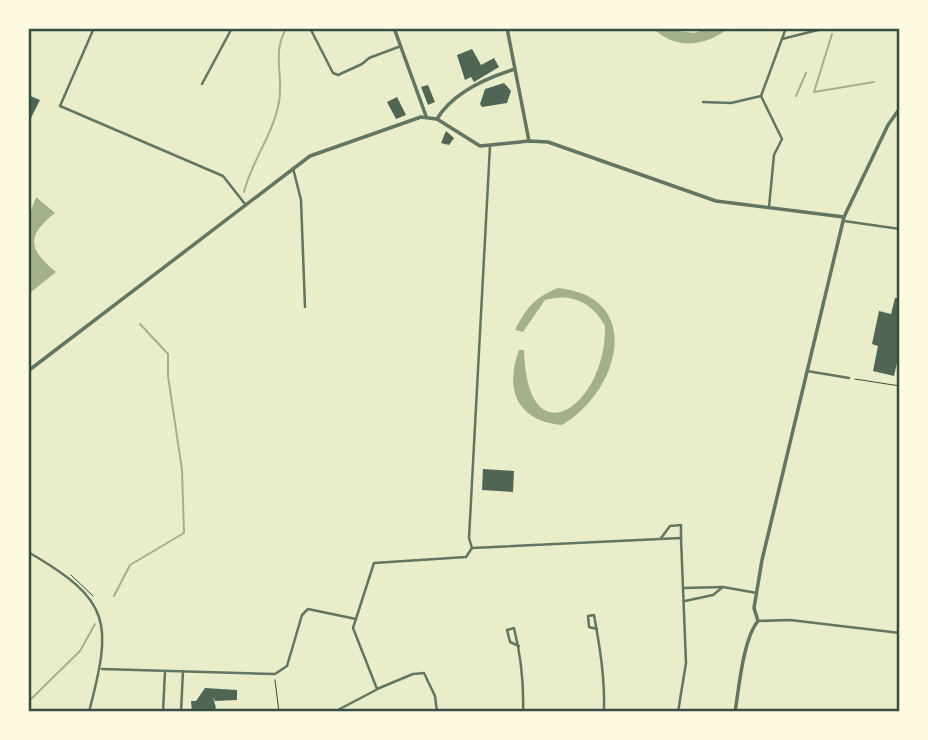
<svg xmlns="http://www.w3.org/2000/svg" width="928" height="740" font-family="Bitter,serif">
  <rect width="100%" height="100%" fill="#e9edc9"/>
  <!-- water -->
  <g fill="#a3b18a">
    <path d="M653 28 694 33 709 28H729C705 47 675 50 653 28Z"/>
    <path d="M36 197 55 213C26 236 28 249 56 272L31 292 28 289V219Z"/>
    <path d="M558 288C646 297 619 392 562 425 518 421 504 391 519 350H524C527 462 607 405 605 326 593 303 571 292 545 300L523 332 515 330C526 308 535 297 558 288Z"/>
  </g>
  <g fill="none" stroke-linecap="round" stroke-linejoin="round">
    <!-- stream -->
    <g stroke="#a3b18a" stroke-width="2">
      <polyline points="832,34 814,92 874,82"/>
      <polyline points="796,96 806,73"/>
      <path d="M244 192C252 160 273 135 279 102 284 77 271 51 287 28"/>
      <polyline points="114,596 130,565 184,533 182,470 168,376 168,354 140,324"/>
      <polyline points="28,702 80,651 95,624"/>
    </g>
  </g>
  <!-- building -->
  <g fill="#4f6655">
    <polygon points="472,49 481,65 494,58 499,67 474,82 471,77 465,80 457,55"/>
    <polygon points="504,83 511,91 507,103 482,107 480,104 485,89"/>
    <polygon points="428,85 435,102 428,105 421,87"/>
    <polygon points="28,95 40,100 30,120 28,119"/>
    <polygon points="397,97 406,115 396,119 387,102"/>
    <polygon points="446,131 454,138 449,145 441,143"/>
    <polygon points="895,298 900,298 900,350 894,376 873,371 878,346 872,344 879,311 891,314"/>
    <polygon points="483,469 514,471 513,492 482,490"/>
    <polygon points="205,688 237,690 237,700 215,701 213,697 216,708 211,712 200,709 200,712 192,712 191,701 196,701"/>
  </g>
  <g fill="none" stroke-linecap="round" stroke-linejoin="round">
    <!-- path -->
    <g stroke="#344e41" stroke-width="1">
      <polyline points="855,379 900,386"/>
      <polyline points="71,575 93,596"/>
      <polyline points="275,680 279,712"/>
    </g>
    <!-- minor -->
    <g stroke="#617663" stroke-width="2.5">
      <polyline points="94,28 60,106 223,176 245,204"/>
      <polyline points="310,28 333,73 338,75 362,64 369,58 401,46"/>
      <polyline points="782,39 822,29"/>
      <polyline points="202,84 232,28"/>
      <polyline points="761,96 786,28"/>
      <polyline points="703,102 731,103 761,96 782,139 774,155 769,207"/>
      <polyline points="293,168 301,200 305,307"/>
      <polyline points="844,221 900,229"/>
      <polyline points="807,371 849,378"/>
      <polyline points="661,538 670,526 681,525 681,538"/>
      <polyline points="472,548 469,538 490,146"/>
      <polyline points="472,548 681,538 686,663 678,712"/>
      <path d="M28 552C113 601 112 623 89 712"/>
      <polyline points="684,588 723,587 757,593"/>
      <polyline points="685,601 713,595 723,587"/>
      <polyline points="758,621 790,620 900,633"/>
      <path d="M597 629 589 627 588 616 594 615C600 648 605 678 604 712"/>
      <path d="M519 646 510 642 507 630 514 628C521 656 524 683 523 712"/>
      <polyline points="102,669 275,674 287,666 302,615 308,609 356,619"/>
      <polyline points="163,712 165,671"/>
      <polyline points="181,712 183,671"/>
      <polyline points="334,712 376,690"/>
      <polyline points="437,712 435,696 424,673 413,674 377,689 353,628 374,563 466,557 472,548"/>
    </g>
    <!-- tertiary -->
    <g stroke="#617663" stroke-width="3.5">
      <polyline points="394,28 426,116"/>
      <polyline points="507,28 529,141"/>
      <path d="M437 119C453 92 486 78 515 69"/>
      <polyline points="28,371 310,156 421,117 437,119 480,146 529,141 548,142 716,201 844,217"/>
      <path d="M735 712C739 688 743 639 758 621L754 608 762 560 844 217 888 125 900 108"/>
    </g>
  </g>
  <!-- border -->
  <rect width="928" height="740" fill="none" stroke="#fefae0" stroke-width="60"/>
  <rect x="30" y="30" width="868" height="680" fill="none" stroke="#344e41" stroke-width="2.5"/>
</svg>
